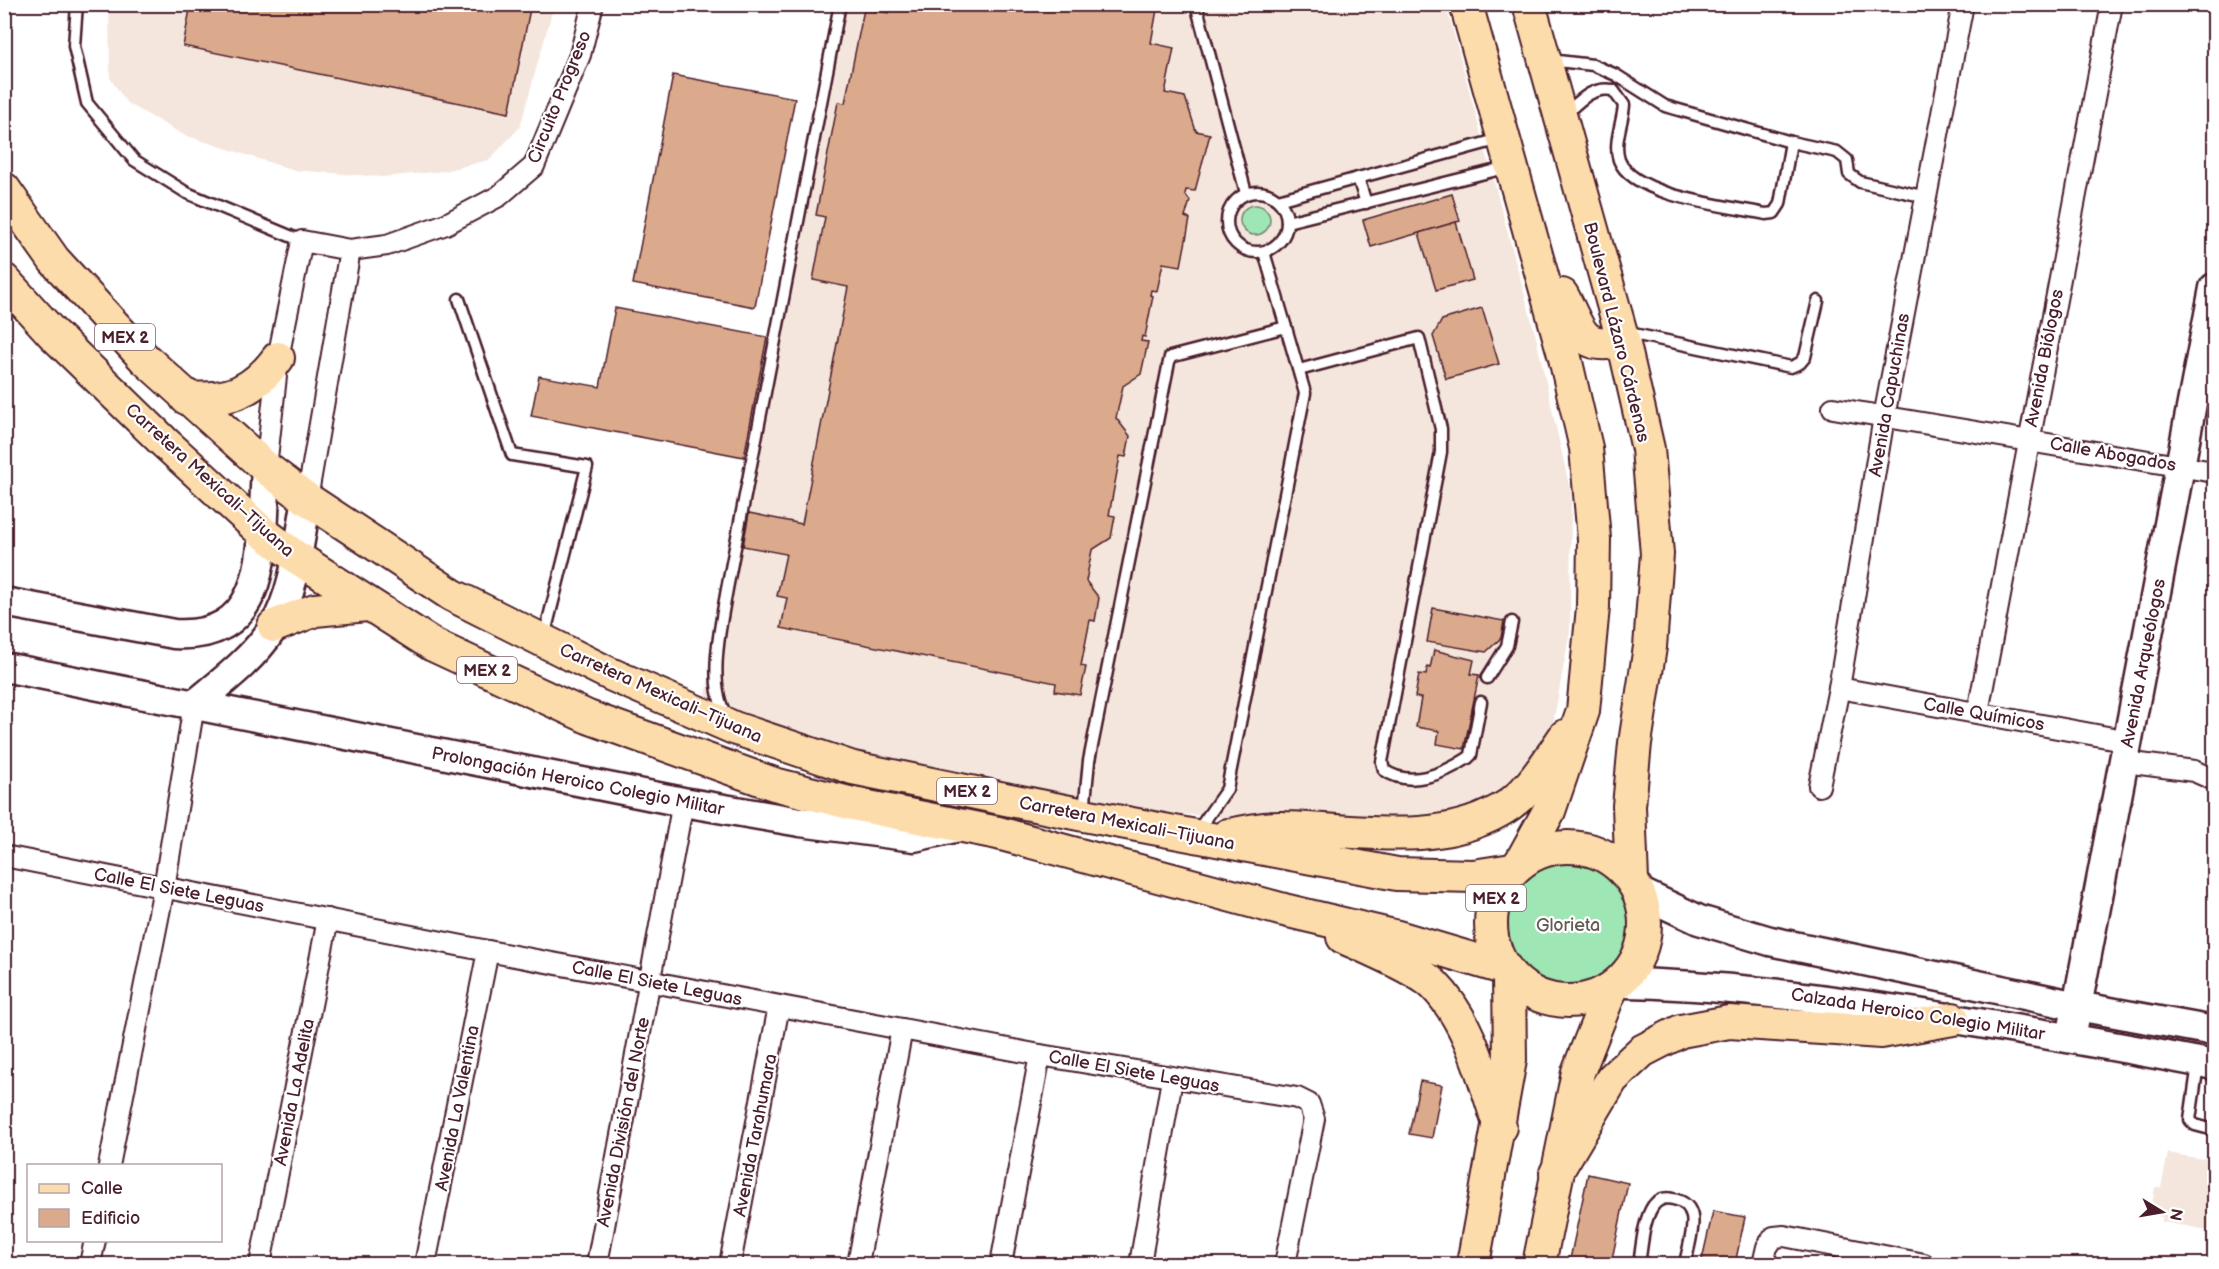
<svg xmlns="http://www.w3.org/2000/svg" width="2219" height="1269" font-family="'Balsamiq Sans',sans-serif">
  <rect width="100%" height="100%" fill="#fff"/>
  <filter id="ink" filterUnits="userSpaceOnUse"><feTurbulence type="fractalNoise" baseFrequency=".0167" numOctaves="2"/><feDisplacementMap in="SourceGraphic" scale="12" xChannelSelector="R" yChannelSelector="G"/><feConvolveMatrix kernelMatrix="1 2 1 2 8 2 1 2 1" color-interpolation-filters="sRGB"/></filter>
  <g filter="url(#ink)">
    <!-- built -->
    <g fill="#f4e6dd">
      <polygon points="109,4 554,5 520,127 489,160 444,171 383,177 293,170 184,135 127,103 110,78"/>
      <polygon points="837,5 1446,5 1535,333 1571,494 1570,631 1553,724 1523,778 1480,811 1428,822 1240,819 1142,811 914,768 765,724 706,695"/>
      <polygon points="2168,1153 2202,1159 2214,1153 2214,1229 2208,1230 2162,1222 2162,1217 2150,1215 2155,1187 2161,1188"/>
    </g>
    <!-- green -->
    <g fill="#9ee6b4" stroke="#748270" stroke-width="1.5">
      <circle cx="1255" cy="220" r="15"/>
      <circle cx="1568" cy="925" r="61"/>
    </g>
    <!-- building -->
    <g fill="#dbaa8d" stroke="#4a1f2b" stroke-width="1.5">
      <polygon points="191,4 531,4 509,113 183,46"/>
      <polygon points="890,4 1158,4 1151,43 1174,48 1165,93 1185,97 1196,131 1210,134 1195,191 1186,190 1185,194 1190,201 1185,217 1190,219 1181,266 1163,263 1157,291 1151,290 1150,295 1153,296 1145,337 1142,336 1141,341 1148,342 1141,374 1123,386 1116,418 1130,436 1126,457 1120,456 1109,515 1115,516 1111,538 1092,550 1086,581 1099,598 1095,621 1090,620 1081,666 1086,667 1080,695 1055,691 1056,683 781,628 787,598 777,596 786,554 743,546 749,513 802,524 848,287 813,280 825,217 816,215 838,102 845,103 864,9 889,13"/>
      <polygon points="673,75 795,98 755,307 633,284"/>
      <polygon points="1452,194 1460,221 1371,247 1363,220"/>
      <polygon points="1456,222 1473,280 1436,290 1419,233"/>
      <polygon points="615,308 767,337 744,457 531,416 539,376 600,387"/>
      <polygon points="1482,308 1499,364 1446,379 1433,336 1442,320"/>
      <polygon points="1433,608 1504,621 1501,638 1486,652 1427,642"/>
      <polygon points="1434,650 1474,660 1471,674 1479,675 1464,749 1437,744 1439,731 1416,727 1421,698 1415,697 1419,674 1426,675 1427,667 1430,668"/>
      <polygon points="1420,1081 1442,1085 1432,1138 1409,1134"/>
      <polygon points="1588,1174 1628,1183 1611,1264 1569,1264"/>
      <polygon points="1713,1211 1745,1217 1735,1264 1701,1264"/>
    </g>
    <g fill="none" stroke-linecap="round" stroke-linejoin="round">
      <!-- lane casing -->
      <g stroke="#4a1f2b" stroke-width="15">
        <g id="lane">
          <polyline points="77,4 74,46 87,103 134,160 187,193 302,241"/>
          <polyline points="1196,4 1246,193"/>
          <polyline points="1549,60 1593,65 1616,75 1665,106 1791,142 1837,152 1847,160 1849,174 1860,182 1926,197"/>
          <path d="M1563 116C1579 102 1591 86 1613 90L1624 105C1623 122 1613 143 1619 160 1633 197 1730 206 1766 214L1774 213 1780 204 1791 142"/>
          <polyline points="1358,178 1366,203"/>
          <circle cx="1257" cy="222" r="30"/>
          <polyline points="1278,200 1500,139"/>
          <polyline points="1287,222 1509,167"/>
          <polyline points="459,299 512,455 587,467 544,637"/>
          <polyline points="1624,332 1791,367 1800,363 1805,357 1818,301"/>
          <path d="M1299 370 1419 338 1441 429V452L1382 762 1384 770C1410 789 1445 773 1468 758L1471 755 1481 702"/>
          <polyline points="1487,678 1507,646 1512,622"/>
          <path d="M726 715C707 684 721 624 727 589L840 4"/>
          <polyline points="1084,811 1089,761 1170,357 1286,327"/>
          <polyline points="1196,833 1227,789 1305,393 1264,252"/>
          <polyline points="2198,1064 2190,1120 2195,1125 2214,1130"/>
          <path d="M1639 1264C1642 1247 1643 1221 1653 1206 1658 1199 1665 1197 1673 1199 1705 1205 1689 1241 1685 1264"/>
        </g>
      </g>
      <!-- street casing -->
      <g stroke="#4a1f2b" stroke-width="24">
        <g id="street">
          <polyline points="1833,408 2214,472"/>
          <polyline points="266,468 278,358 302,241 350,250 387,245 446,224 499,196 534,166 580,55 593,4"/>
          <polyline points="307,499 350,250"/>
          <polyline points="1839,688 2129,741"/>
          <polyline points="1978,712 2112,4"/>
          <polyline points="2125,762 2194,771 2214,780"/>
          <polyline points="1819,786 1839,688 1884,417 1963,4"/>
          <polyline points="4,856 488,951 1040,1055 1297,1098 1309,1104 1314,1119 1285,1264"/>
          <polyline points="109,1166 164,888 194,705"/>
          <polyline points="90,1264 95,1240"/>
          <polyline points="260,1264 328,919"/>
          <polyline points="425,1264 488,951"/>
          <polyline points="597,1264 683,802"/>
          <polyline points="730,1264 779,1006"/>
          <polyline points="858,1264 902,1029"/>
          <polyline points="1001,1264 1040,1055"/>
          <polyline points="1140,1264 1172,1079"/>
          <polyline points="1763,1264 1767,1247 1774,1237 1784,1236 1924,1264"/>
        </g>
      </g>
      <!-- secondary casing -->
      <g stroke="#4a1f2b" stroke-width="33">
        <g id="secondary">
          <path d="M4 602 174 634C274 640 261 538 266 468"/>
          <polyline points="4,667 683,802 800,822 914,837 963,826"/>
          <path d="M194 705C222 682 253 659 273 628 296 591 299 540 307 499"/>
          <polyline points="1639,892 1699,920 1770,941 2077,1006 2214,1031"/>
          <path d="M1619 983C1719 984 1818 998 1918 1013 2017 1029 2116 1046 2214 1065"/>
          <polyline points="2071,1038 2214,288"/>
        </g>
      </g>
      <!-- primary casing -->
      <g stroke="#4a1f2b" stroke-width="36">
        <g id="primary">
          <polyline points="1466,4 1565,358 1586,448 1594,539 1593,607 1583,711 1549,811 1521,862"/>
          <polyline points="1529,4 1623,340 1648,449 1657,554 1650,647 1635,743 1629,806 1632,880"/>
          <polyline points="4,189 54,260 145,359 266,468 307,499 452,595 610,674 734,728 853,768 1084,815 1397,874 1473,876 1512,870"/>
          <polyline points="4,280 52,333 163,441 261,531 296,557 433,645 588,717 774,784 853,804 998,833 1284,910 1398,937 1506,969"/>
          <path d="M1562 295C1580 327 1579 353 1623 340"/>
          <path d="M186 398C229 401 252 393 278 358"/>
          <polyline points="274,626 315,610 367,605"/>
          <path d="M1228 835C1246 832 1265 827 1283 828 1355 829 1433 848 1499 811 1528 796 1547 762 1565 736"/>
          <circle cx="1568" cy="924" r="77"/>
          <path d="M1343 937C1365 947 1418 969 1434 985 1470 1021 1484 1080 1500 1127"/>
          <polyline points="1556,1173 1612,1079 1642,1051 1681,1031 1729,1022 1881,1032 1953,1019"/>
          <polyline points="1473,1264 1510,1060 1509,974"/>
          <polyline points="1539,1264 1578,1072 1611,989"/>
        </g>
      </g>
      <!-- lane -->
      <use href="#lane" stroke="#fff" stroke-width="10"/>
      <!-- street -->
      <use href="#street" stroke="#fff" stroke-width="20"/>
      <!-- secondary -->
      <use href="#secondary" stroke="#fff" stroke-width="28"/>
      <!-- primary -->
      <use href="#primary" stroke="#fddcac" stroke-width="32"/>
    </g>
  </g>
  <g text-anchor="middle" stroke-width="4.5" stroke-linejoin="round" paint-order="stroke">
    <!-- shield labels -->
    <g fill="#fff" stroke="#80626b" stroke-width="1.5">
      <rect x="95" y="324" width="60" height="26" rx="4.5"/>
      <rect x="457" y="657" width="60" height="26" rx="4.5"/>
      <rect x="937" y="778" width="60" height="26" rx="4.5"/>
      <rect x="1466" y="885" width="60" height="26" rx="4.5"/>
    </g>
    <g font-size="16" font-weight="bold" fill="#4a1f2b">
      <text x="125" y="343">MEX 2</text>
      <text x="487" y="676">MEX 2</text>
      <text x="967" y="797">MEX 2</text>
      <text x="1496" y="904">MEX 2</text>
    </g>
    <!-- street labels -->
    <g font-size="18" fill="#4a1f2b" stroke="#fff">
      <text transform="translate(559 97) rotate(-68)" y="6">Circuito Progreso</text>
      <text transform="translate(1617 332) rotate(76)" y="6">Boulevard Lázaro Cárdenas</text>
      <text transform="translate(2044 358) rotate(-79)" y="6">Avenida Biólogos</text>
      <text transform="translate(1889 395) rotate(-80)" y="6">Avenida Capuchinas</text>
      <text transform="translate(2113 454) rotate(10)" y="6">Calle Abogados</text>
      <text transform="translate(210 480) rotate(42)" y="6">Carretera Mexicali–Tijuana</text>
      <text transform="translate(2143 663) rotate(-79)" y="6">Avenida Arqueólogos</text>
      <text transform="translate(661 693) rotate(24)" y="6">Carretera Mexicali–Tijuana</text>
      <text transform="translate(1984 714) rotate(10)" y="6">Calle Químicos</text>
      <text transform="translate(578 781) rotate(11)" y="6">Prolongación Heroico Colegio Militar</text>
      <text transform="translate(1127 823) rotate(11)" y="6">Carretera Mexicali–Tijuana</text>
      <text transform="translate(179 890) rotate(11)" y="6">Calle El Siete Leguas</text>
      <text transform="translate(657 983) rotate(11)" y="6">Calle El Siete Leguas</text>
      <text transform="translate(1918 1014) rotate(9)" y="6">Calzada Heroico Colegio Militar</text>
      <text transform="translate(1134 1071) rotate(10)" y="6">Calle El Siete Leguas</text>
      <text transform="translate(294 1092) rotate(-79)" y="6">Avenida La Adelita</text>
      <text transform="translate(457 1108) rotate(-79)" y="6">Avenida La Valentina</text>
      <text transform="translate(623 1122) rotate(-79)" y="6">Avenida División del Norte</text>
      <text transform="translate(755 1135) rotate(-79)" y="6">Avenida Tarahumara</text>
    </g>
    <!-- park labels -->
    <g font-size="18" fill="#635b54" stroke="#fff">
      <text x="1568" y="931">Glorieta</text>
    </g>
  </g>
  <!-- margin -->
  <rect width="2219" height="1269" fill="none" stroke="#fff" stroke-width="24"/>
  <rect x="12" y="12" width="2195" height="1245" fill="none" stroke="#4a1f2b" stroke-width="2" filter="url(#ink)"/>
  <!-- legend -->
  <rect x="27" y="1164" width="195" height="78" fill="#ffffff" stroke="#b7a5aa" stroke-width="1.5"/>
  <rect x="39" y="1184" width="30" height="9" fill="#fddcac" stroke="#b7a5aa" stroke-width="1.5"/>
  <text x="81" y="1194" font-size="18" fill="#4a1f2b">Calle</text>
  <rect x="39" y="1209" width="30" height="18" fill="#dbaa8d" stroke="#b7a5aa" stroke-width="1.5"/>
  <text x="81" y="1224" font-size="18" fill="#4a1f2b">Edificio</text>
  <!-- north arrow -->
  <g transform="translate(2162 1212) rotate(101)" stroke="#ffffff" stroke-width="4.5" paint-order="stroke">
  <path d="M0-4.5L10 22L0 15L-10 22Z" fill="#4a1f2b"/>
  <text y="-9" font-size="16" font-weight="bold" text-anchor="middle" fill="#4a1f2b">N</text>
  </g>
</svg>
